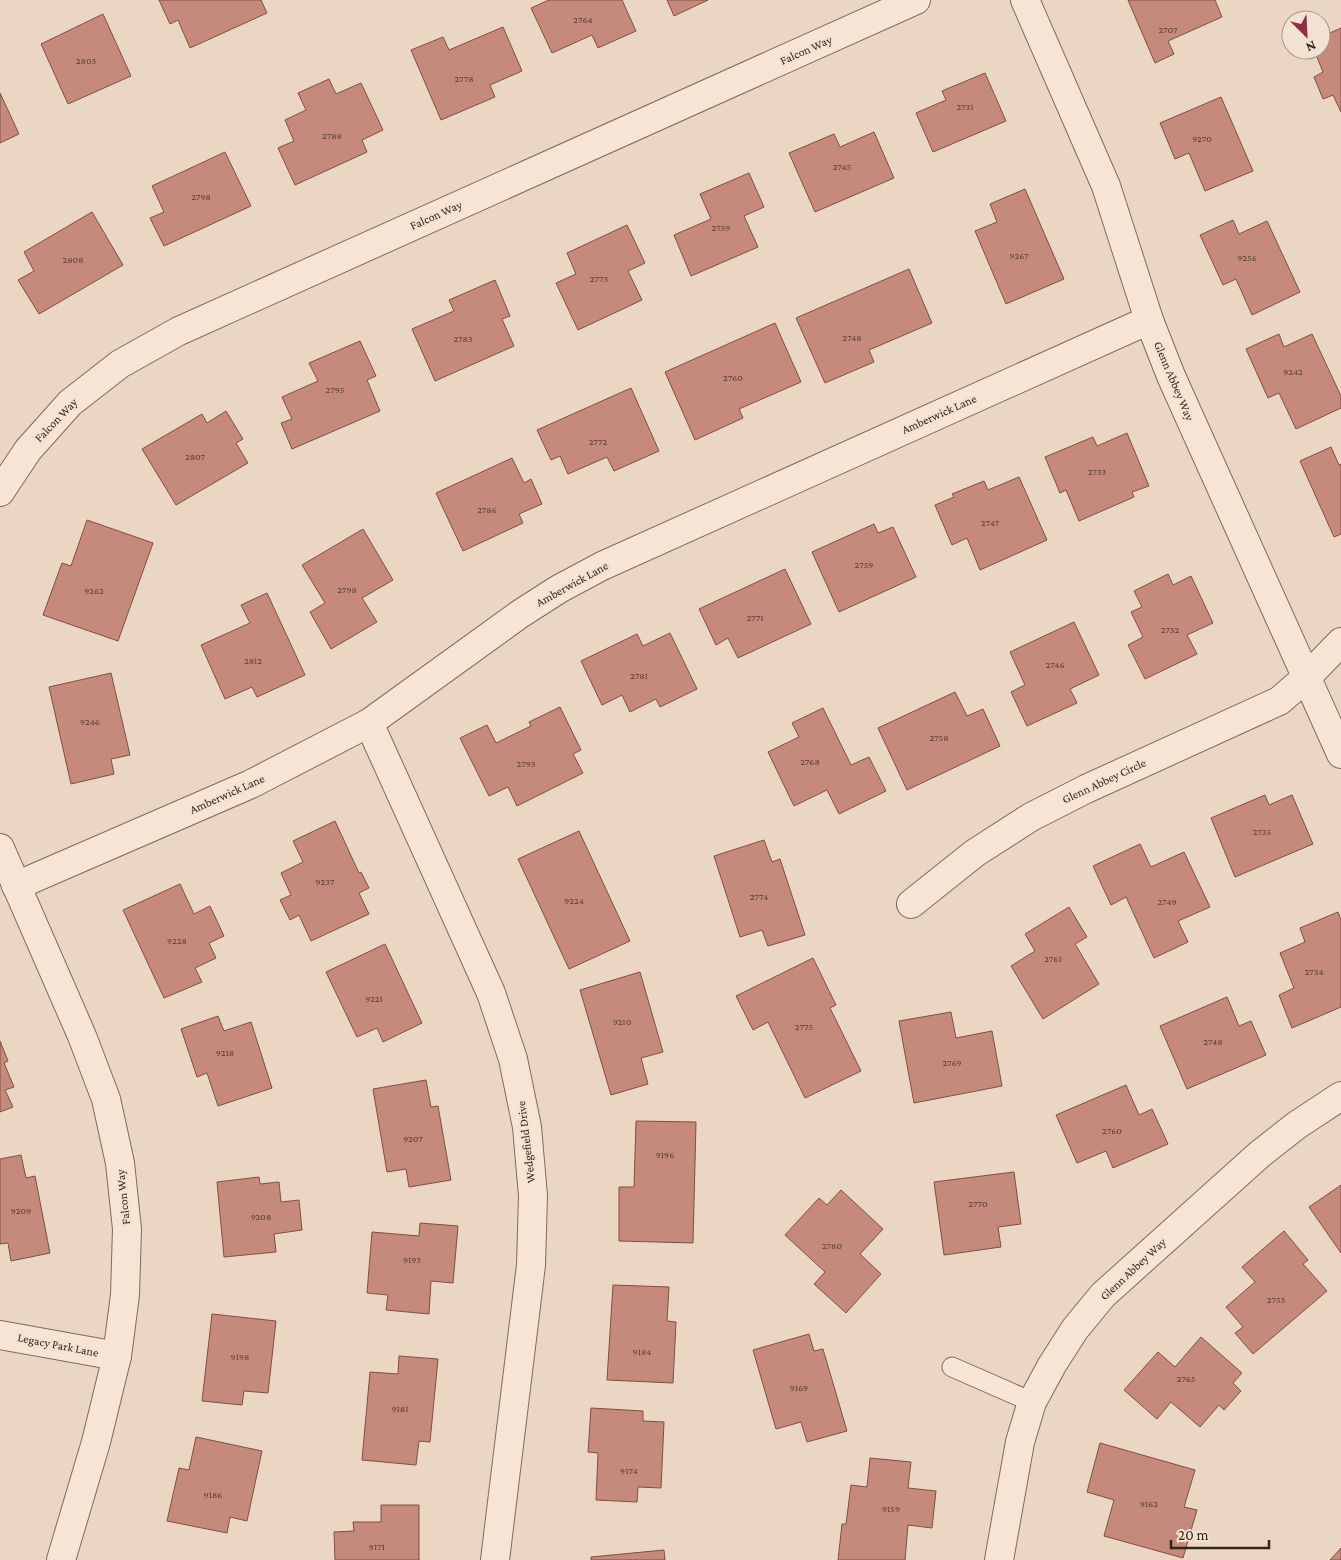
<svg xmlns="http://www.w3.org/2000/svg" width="1341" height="1560" font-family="'Crimson Pro',serif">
  <rect width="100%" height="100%" fill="#ead6c3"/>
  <!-- building -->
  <g fill="#c58a7c" stroke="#804e43">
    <polygon points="159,0 261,0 267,13 190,48 178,20 170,24"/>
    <polygon points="549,0 622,0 636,31 598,48 592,35 552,53 531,8"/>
    <polygon points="667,0 708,0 674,16"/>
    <polygon points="1128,0 1215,0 1222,17 1168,41 1174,54 1155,63"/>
    <polygon points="103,14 131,76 68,104 41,44"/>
    <polygon points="503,27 522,71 490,85 495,97 441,120 411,50 443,37 449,50"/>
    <polygon points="1341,28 1341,112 1333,95 1323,99 1314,77 1323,72 1314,50 1321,50 1321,37"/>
    <polygon points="985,73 1006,121 933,152 916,113 946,100 942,91"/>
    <polygon points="329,79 336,94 361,83 383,130 362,140 367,152 295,185 278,148 294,141 285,120 306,110 298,93"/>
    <polygon points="0,93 19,134 0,143"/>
    <polygon points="1221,97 1253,171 1205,191 1189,153 1175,159 1160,123"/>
    <polygon points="874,132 894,178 815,212 789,153 834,134 840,147"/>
    <polygon points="225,152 251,206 164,246 150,218 164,212 152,186"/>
    <polygon points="749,173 764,207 744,216 758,247 691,276 674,235 711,219 700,194"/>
    <polygon points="1025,189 1064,279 1006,304 975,231 997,222 990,204"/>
    <polygon points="92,212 123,265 39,314 18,280 34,271 24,252"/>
    <polygon points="1233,220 1239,234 1267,221 1300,292 1252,315 1236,279 1223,285 1200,235"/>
    <polygon points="627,225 645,263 628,271 642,300 578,330 556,283 576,274 567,253"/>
    <polygon points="909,269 932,323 869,350 874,362 825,383 796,318"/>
    <polygon points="495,280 510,316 502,319 514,346 435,381 412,329 454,311 449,300"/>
    <polygon points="775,323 801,382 739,409 743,418 695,440 665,372"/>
    <polygon points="1279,334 1284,347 1312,334 1341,396 1341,408 1296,429 1279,393 1268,398 1246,349"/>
    <polygon points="360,341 376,376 367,380 380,411 292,449 281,423 292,419 282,397 318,381 309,363"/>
    <polygon points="631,388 659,451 614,471 607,457 568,474 560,456 551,460 537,430"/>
    <polygon points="226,411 243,439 236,443 248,463 176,505 142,449 202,414 207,423"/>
    <polygon points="1127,433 1149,486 1132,492 1134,497 1079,521 1066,490 1060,493 1045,457 1093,437 1097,446"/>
    <polygon points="1331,447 1339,465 1341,464 1341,534 1334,537 1300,461"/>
    <polygon points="512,458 524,483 531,479 542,504 519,514 523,523 463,551 436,493"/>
    <polygon points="1019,477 1047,540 980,570 967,538 952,545 935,505 954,497 952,494 984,481 988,490"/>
    <polygon points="87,520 153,543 118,641 43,615 62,563 71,566"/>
    <polygon points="874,524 878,533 893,527 916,577 839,612 812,552"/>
    <polygon points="363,529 393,580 362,598 377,622 331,649 310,612 325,603 302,565"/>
    <polygon points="785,569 811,624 738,658 728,638 716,645 699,609"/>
    <polygon points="1168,574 1173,585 1191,576 1213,623 1187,635 1197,654 1145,679 1128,645 1143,637 1131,612 1142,607 1134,591"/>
    <polygon points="267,593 305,675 257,697 252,687 225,699 201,645 250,623 241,605"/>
    <polygon points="1074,622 1099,675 1070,689 1077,703 1027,726 1011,692 1025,685 1010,652"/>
    <polygon points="670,633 697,689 660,707 656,699 630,712 622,695 602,705 581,661 637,634 643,646"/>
    <polygon points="111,673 130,755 111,759 114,774 71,784 49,687"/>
    <polygon points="955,692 967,716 983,709 1000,746 907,790 878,728"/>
    <polygon points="560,707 581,750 573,754 583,773 517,806 508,787 489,796 460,738 487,725 496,743 531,726 529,722"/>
    <polygon points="823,708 851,765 869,757 886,791 839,814 827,790 794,806 768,752 799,737 792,723"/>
    <polygon points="1265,795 1269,805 1292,795 1313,844 1235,877 1211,818"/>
    <polygon points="335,821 359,873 361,872 369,888 359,893 369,914 311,941 299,915 290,920 280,900 291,895 281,873 303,862 293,841"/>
    <polygon points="579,831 630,941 569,969 518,859"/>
    <polygon points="764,840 772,862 780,859 805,935 768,946 762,930 740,937 714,856"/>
    <polygon points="1140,844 1151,867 1184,852 1210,907 1178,921 1188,942 1154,958 1126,897 1111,905 1093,866"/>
    <polygon points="180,884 194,914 210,906 224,936 209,943 216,958 195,968 202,982 164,998 123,910"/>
    <polygon points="1069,907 1087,937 1075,944 1099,984 1043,1019 1011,966 1035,951 1025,934"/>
    <polygon points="1338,912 1341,920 1341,1007 1292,1028 1279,995 1294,988 1280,953 1305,942 1300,928"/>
    <polygon points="385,944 422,1023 383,1042 377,1028 357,1037 326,972"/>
    <polygon points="813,958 836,1005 830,1008 861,1071 805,1098 768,1022 753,1030 736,996"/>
    <polygon points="640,972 663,1052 641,1058 648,1084 611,1095 580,990"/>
    <polygon points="1227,997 1239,1026 1251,1021 1266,1055 1187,1089 1160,1026"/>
    <polygon points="951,1012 956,1038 992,1031 1002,1086 914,1103 899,1021"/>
    <polygon points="218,1016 224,1031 251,1022 272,1088 218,1106 207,1073 197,1077 181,1029"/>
    <polygon points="0,1041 8,1061 4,1063 14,1087 5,1090 13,1107 0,1112"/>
    <polygon points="426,1080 431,1107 438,1106 451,1180 409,1187 406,1169 387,1172 373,1089"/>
    <polygon points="1126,1085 1139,1115 1152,1109 1168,1144 1113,1168 1106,1151 1077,1163 1056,1115"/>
    <polygon points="636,1121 696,1122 693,1243 619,1241 619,1187 634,1187"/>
    <polygon points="21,1155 26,1178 35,1176 50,1253 11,1261 8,1243 0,1244 0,1159"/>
    <polygon points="1014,1172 1021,1224 998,1227 1001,1247 944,1255 934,1182"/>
    <polygon points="259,1177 260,1184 279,1182 281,1202 299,1200 302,1230 274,1234 276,1252 224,1257 217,1182"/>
    <polygon points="1341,1185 1341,1253 1309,1207"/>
    <polygon points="841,1190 883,1229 860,1254 881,1274 846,1313 814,1284 825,1272 785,1235 819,1198 827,1205"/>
    <polygon points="420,1223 458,1226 453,1283 431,1281 429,1314 386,1310 388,1295 367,1293 372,1232 419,1236"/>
    <polygon points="1284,1231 1308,1260 1303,1264 1327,1291 1253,1354 1235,1333 1243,1327 1226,1307 1255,1282 1242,1267"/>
    <polygon points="613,1285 669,1287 667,1321 676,1322 673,1383 607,1380"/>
    <polygon points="212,1314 276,1321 268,1393 244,1391 242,1405 202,1401"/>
    <polygon points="809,1334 814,1351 823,1349 847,1431 807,1442 801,1422 776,1429 753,1350"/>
    <polygon points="1201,1337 1242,1373 1233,1383 1241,1391 1224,1410 1219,1405 1200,1427 1171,1402 1157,1419 1124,1390 1158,1352 1175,1367"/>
    <polygon points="399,1356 438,1359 430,1442 419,1441 416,1465 362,1460 370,1372 398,1374"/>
    <polygon points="591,1408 643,1411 643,1421 664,1422 661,1488 638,1487 637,1502 596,1500 598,1453 588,1452"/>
    <polygon points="196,1437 262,1451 247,1521 230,1517 227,1533 167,1521 179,1468 189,1470"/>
    <polygon points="1100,1443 1195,1470 1184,1507 1197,1510 1183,1558 1104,1536 1114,1500 1087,1492"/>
    <polygon points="870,1458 911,1462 908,1488 936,1491 932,1528 908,1525 905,1560 838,1560 842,1524 846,1524 851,1485 867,1487"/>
    <polygon points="381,1505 419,1505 419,1560 335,1560 334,1532 354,1531 353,1522 381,1522"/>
    <polygon points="1341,1548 1341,1560 1330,1560"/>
    <polygon points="664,1550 665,1560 591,1560 591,1557"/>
  </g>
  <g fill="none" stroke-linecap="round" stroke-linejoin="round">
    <!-- lane casing -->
    <g stroke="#83685b" stroke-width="21">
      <polyline id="lane" points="952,1367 1032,1402"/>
    </g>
    <!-- street casing -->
    <g stroke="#83685b" stroke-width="30">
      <g id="street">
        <polyline points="1025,0 1106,186 1149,320 1171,376 1341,754"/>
        <polyline points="0,492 28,450 70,403 120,364 179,331 916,0"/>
        <polyline points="369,723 491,993 513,1059 527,1127 533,1196 531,1265 495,1560"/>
        <polyline points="0,848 82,1036 106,1099 120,1163 127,1229 125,1295 117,1356 96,1442 61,1560"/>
        <polyline points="16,886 251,784 369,723 520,614 559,589 602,566 1149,320"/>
        <polyline points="911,904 975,853 1031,817 1086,789 1279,701 1307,677 1341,642"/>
        <polyline points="0,1335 117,1356"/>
        <polyline points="999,1560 1020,1442 1032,1402 1052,1365 1075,1329 1103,1295 1260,1154 1297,1125 1341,1096"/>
      </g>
    </g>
    <!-- lane -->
    <use href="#lane" stroke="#f6e5d5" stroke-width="19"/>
    <!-- street -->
    <use href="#street" stroke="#f6e5d5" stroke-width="28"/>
  </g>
  <g text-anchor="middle" stroke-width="5" stroke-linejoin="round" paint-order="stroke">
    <!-- number labels -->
    <g font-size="10" fill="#583e36">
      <text x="583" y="23">2764</text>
      <text x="1168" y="33">2707</text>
      <text x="86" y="64">2803</text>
      <text x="464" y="82">2778</text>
      <text x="965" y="110">2731</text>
      <text x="332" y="139">2788</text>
      <text x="1202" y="142">9270</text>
      <text x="842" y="170">2745</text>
      <text x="201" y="200">2798</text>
      <text x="721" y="231">2759</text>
      <text x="1019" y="259">9267</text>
      <text x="1247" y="261">9256</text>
      <text x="73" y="263">2808</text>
      <text x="599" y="282">2773</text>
      <text x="852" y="341">2748</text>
      <text x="463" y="342">2783</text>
      <text x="1293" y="375">9242</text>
      <text x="733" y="381">2760</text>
      <text x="335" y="393">2795</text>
      <text x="598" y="445">2772</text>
      <text x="195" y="460">2807</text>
      <text x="1097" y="475">2733</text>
      <text x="487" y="513">2786</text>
      <text x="990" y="526">2747</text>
      <text x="864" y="568">2759</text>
      <text x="347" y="593">2798</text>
      <text x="94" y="594">9262</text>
      <text x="755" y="621">2771</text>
      <text x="1170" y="633">2732</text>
      <text x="253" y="664">2812</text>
      <text x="1055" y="668">2746</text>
      <text x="639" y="679">2781</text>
      <text x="90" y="725">9246</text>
      <text x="939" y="741">2758</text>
      <text x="810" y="765">2768</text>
      <text x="526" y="767">2793</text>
      <text x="1262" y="835">2735</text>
      <text x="325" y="885">9237</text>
      <text x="759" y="900">2774</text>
      <text x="574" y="904">9224</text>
      <text x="1167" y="905">2749</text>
      <text x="177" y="944">9228</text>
      <text x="1053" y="962">2761</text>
      <text x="1314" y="975">2734</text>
      <text x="374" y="1002">9221</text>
      <text x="622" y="1025">9210</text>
      <text x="804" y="1030">2775</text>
      <text x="1213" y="1045">2748</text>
      <text x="225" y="1056">9218</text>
      <text x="952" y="1066">2769</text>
      <text x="1112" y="1134">2760</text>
      <text x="413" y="1142">9207</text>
      <text x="665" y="1158">9196</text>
      <text x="978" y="1207">2770</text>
      <text x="21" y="1214">9209</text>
      <text x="261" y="1220">9208</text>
      <text x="832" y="1249">2780</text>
      <text x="412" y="1263">9193</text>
      <text x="1276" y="1303">2753</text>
      <text x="642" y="1355">9184</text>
      <text x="240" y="1360">9198</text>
      <text x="1186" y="1382">2765</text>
      <text x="799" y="1391">9169</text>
      <text x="400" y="1412">9181</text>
      <text x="629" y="1474">9174</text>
      <text x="213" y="1498">9186</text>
      <text x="1149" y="1507">9162</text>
      <text x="891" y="1512">9159</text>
      <text x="377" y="1550">9171</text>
    </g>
    <!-- street labels -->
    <g font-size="12" fill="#34241e" stroke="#f2e2d2">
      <text transform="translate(806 50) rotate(-24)" y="4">Falcon Way</text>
      <text transform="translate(436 215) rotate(-24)" y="4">Falcon Way</text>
      <text transform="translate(1174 381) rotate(67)" y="4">Glenn Abbey Way</text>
      <text transform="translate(939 414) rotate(-24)" y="4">Amberwick Lane</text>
      <text transform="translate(56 420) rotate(-46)" y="4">Falcon Way</text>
      <text transform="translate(572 584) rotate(-29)" y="4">Amberwick Lane</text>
      <text transform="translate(1104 781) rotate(-25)" y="4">Glenn Abbey Circle</text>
      <text transform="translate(227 794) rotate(-24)" y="4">Amberwick Lane</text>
      <text transform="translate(526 1142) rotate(-97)" y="4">Wedgefield Drive</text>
      <text transform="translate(123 1197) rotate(-96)" y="4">Falcon Way</text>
      <text transform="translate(1133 1269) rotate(-43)" y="4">Glenn Abbey Way</text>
      <text transform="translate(58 1345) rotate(11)" y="4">Legacy Park Lane</text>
    </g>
  </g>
  <!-- north arrow -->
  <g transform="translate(1306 35) rotate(156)"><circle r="24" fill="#f2e2d2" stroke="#a6968a"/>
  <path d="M0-4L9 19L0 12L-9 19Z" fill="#8d3045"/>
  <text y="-8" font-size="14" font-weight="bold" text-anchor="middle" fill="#34241e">N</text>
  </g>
  <!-- scale -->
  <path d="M1171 1540v8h98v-8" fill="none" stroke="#34241e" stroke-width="2.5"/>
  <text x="1178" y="1540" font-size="15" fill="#34241e" stroke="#f2e2d2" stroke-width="4" paint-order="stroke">20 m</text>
</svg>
